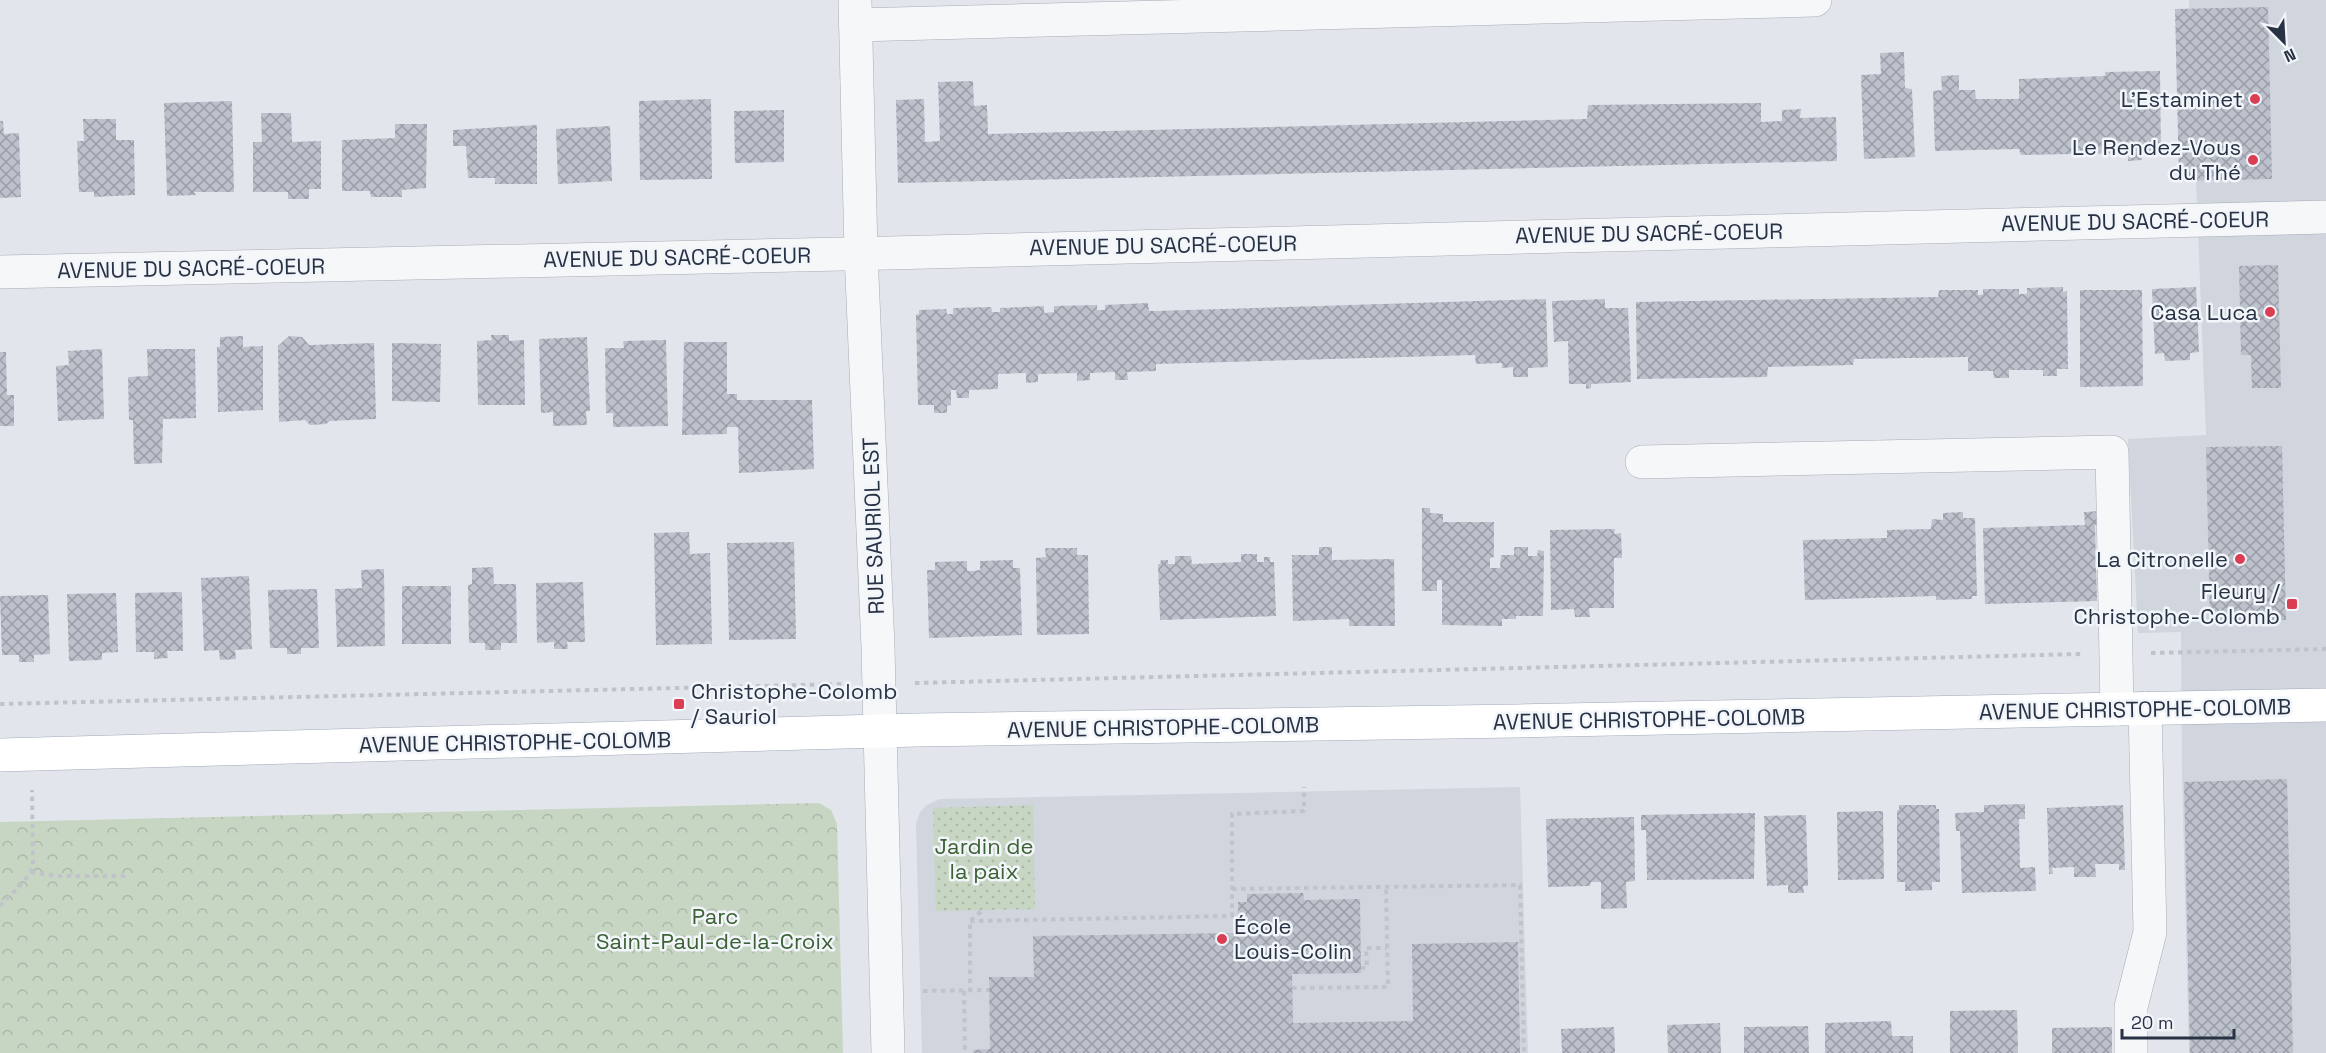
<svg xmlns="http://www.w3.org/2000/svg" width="2326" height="1053" font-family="'Space Grotesk',sans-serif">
  <defs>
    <pattern id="park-crowns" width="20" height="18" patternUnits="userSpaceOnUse" patternTransform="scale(1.5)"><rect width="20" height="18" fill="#c7d6c2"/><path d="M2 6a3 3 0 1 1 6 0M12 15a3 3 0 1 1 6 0" fill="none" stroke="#abb8a8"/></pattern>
    <pattern id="garden-dots" width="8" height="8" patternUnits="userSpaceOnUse" patternTransform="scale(1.5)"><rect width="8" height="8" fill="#c7d6c2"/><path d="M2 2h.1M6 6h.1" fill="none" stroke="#abb8a8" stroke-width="1.8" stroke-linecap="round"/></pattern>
    <pattern id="building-cross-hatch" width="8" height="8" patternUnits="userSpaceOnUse" patternTransform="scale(1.5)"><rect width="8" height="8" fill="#bcc1cc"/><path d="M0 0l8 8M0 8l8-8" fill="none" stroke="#999da7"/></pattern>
  </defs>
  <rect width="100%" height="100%" fill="#e2e6ec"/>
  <!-- built -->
  <g fill="#d0d5de">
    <polygon points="2189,0 2326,0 2326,1053 2189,1053 2182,777 2181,632 2138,633 2128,439 2206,435"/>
    <polygon points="1520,787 1528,1053 922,1053 916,824 920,812 927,805 940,799"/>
  </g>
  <!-- park -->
  <polygon fill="url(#park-crowns)" points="819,803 831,810 837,824 843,1053 0,1053 0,822"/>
  <!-- garden -->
  <polygon fill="url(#garden-dots)" points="1033,805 1035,909 936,911 933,808"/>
  <!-- building -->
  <g fill="url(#building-cross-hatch)">
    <polygon points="2268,7 2272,179 2179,181 2175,9"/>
    <polygon points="1904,52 1905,88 1912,89 1915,157 1864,159 1861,75 1881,74 1880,53"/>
    <polygon points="2160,71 2161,151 2142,152 2142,160 2128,161 2128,153 2021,155 2019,149 1935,151 1933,91 1942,90 1941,76 1959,75 1959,90 1975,90 1976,99 2019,99 2019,79 2105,76 2105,72"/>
    <polygon points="973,81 974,106 987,105 988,134 1587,119 1588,105 1761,103 1761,122 1782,121 1782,110 1801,109 1800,118 1836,117 1837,161 898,183 896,100 924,99 925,142 940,141 938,82"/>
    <polygon points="711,99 712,179 640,180 639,101"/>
    <polygon points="232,101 234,192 194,192 196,195 167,196 164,103"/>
    <polygon points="784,110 784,162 735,163 734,111"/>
    <polygon points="261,113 291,113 292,142 321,141 321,189 309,189 309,199 288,199 288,192 253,192 253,142 262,142"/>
    <polygon points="83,119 116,119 116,140 134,140 135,195 94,197 94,192 79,192 77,141 84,141"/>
    <polygon points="0,121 3,121 4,134 19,133 21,197 0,198"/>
    <polygon points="395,124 427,124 426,188 402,190 402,197 371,197 370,191 342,191 342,140 395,138"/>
    <polygon points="537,125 537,184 495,184 495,178 468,178 466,146 453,146 453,130"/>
    <polygon points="610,126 612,181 558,184 556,129"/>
    <polygon points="2278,265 2281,388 2252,388 2251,355 2241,355 2239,266"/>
    <polygon points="2063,287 2063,292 2067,291 2068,369 2057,369 2057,376 2043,376 2043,370 2009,370 2009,378 1994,378 1993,371 1968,371 1968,357 1854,359 1853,365 1768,367 1767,377 1637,379 1636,302 1938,297 1939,290 1978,290 1978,295 1981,295 1983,294 1983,289 2019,289 2019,294 2027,294 2027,288"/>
    <polygon points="2196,287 2199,352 2190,353 2190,360 2165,361 2164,353 2155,354 2152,289"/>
    <polygon points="2080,290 2142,290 2143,386 2080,387"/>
    <polygon points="1546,299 1548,367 1528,368 1528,377 1513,377 1513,367 1502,368 1502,363 1476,364 1475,355 1156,364 1156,371 1127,372 1128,380 1115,380 1115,372 1090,373 1090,380 1077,381 1077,373 1038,374 1038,382 1026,383 1026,373 998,374 998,389 969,390 969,398 957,398 956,390 951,390 951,405 947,406 947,413 934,413 934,405 918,405 916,315 919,314 919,310 946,309 947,314 953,314 953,308 991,307 992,312 1000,312 1000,308 1044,306 1044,313 1054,312 1054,306 1097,305 1097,310 1105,310 1105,305 1148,303 1149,311 1155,311"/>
    <polygon points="1605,299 1605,308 1628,308 1631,382 1591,384 1591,388 1586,389 1586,384 1569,384 1568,341 1554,342 1552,301"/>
    <polygon points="491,335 509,335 509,341 524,340 525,405 478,405 477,341 492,340"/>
    <polygon points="243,336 243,347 263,346 263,410 218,412 217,347 220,347 220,337"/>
    <polygon points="289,336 302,337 309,345 374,343 376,419 330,421 326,424 310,425 305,420 279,422 278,346"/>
    <polygon points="587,337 590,411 586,411 587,425 553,426 553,412 541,413 539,339"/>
    <polygon points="666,340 668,426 613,427 613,413 606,413 605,348 624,348 623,341"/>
    <polygon points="684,342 727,342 727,394 737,394 737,400 812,400 814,469 739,473 738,427 727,427 727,434 682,435"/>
    <polygon points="392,343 441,344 440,402 392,401"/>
    <polygon points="102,349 104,419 58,421 56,366 69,365 68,351"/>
    <polygon points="147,349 195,349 196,418 163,419 162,463 134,464 133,420 129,420 128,377 148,376"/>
    <polygon points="0,352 6,352 7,395 14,395 14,426 0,426"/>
    <polygon points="2282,446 2286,620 2210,622 2206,447"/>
    <polygon points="1422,508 1430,508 1430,513 1443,514 1443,522 1494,522 1494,557 1490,558 1490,568 1500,568 1501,555 1514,555 1514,547 1528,547 1528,556 1537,556 1538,550 1544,551 1543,616 1516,616 1516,619 1502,619 1502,626 1442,625 1442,580 1437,580 1437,591 1422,591"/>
    <polygon points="2101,511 2101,524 2095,525 2097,601 1985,604 1983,528 2085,525 2084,512"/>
    <polygon points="1963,512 1963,518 1975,518 1977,596 1972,596 1972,599 1936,600 1936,596 1805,600 1803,540 1887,538 1887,530 1931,529 1932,519 1943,520 1943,513"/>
    <polygon points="1615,529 1614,534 1621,533 1622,558 1614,558 1614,608 1589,608 1590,617 1575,617 1574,609 1551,610 1550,530"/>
    <polygon points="689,532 690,554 710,553 712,644 656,645 654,533"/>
    <polygon points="794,542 796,639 729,640 727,543"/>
    <polygon points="1319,547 1332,547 1332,560 1394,559 1395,626 1349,626 1349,619 1293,621 1292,555 1319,555"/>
    <polygon points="1045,548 1077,548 1077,555 1088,555 1089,634 1037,635 1036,558 1046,557"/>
    <polygon points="1241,554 1257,554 1257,562 1264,562 1264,557 1270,557 1270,562 1274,562 1276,616 1160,620 1158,564 1160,564 1161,560 1168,560 1168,564 1175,564 1175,556 1191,556 1192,564 1241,562"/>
    <polygon points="1013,560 1013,568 1020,568 1022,635 929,638 927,570 935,570 935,562 967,561 967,571 973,571 980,570 980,561"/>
    <polygon points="493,567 494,584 516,584 517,643 501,643 501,650 485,650 485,643 469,643 468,585 472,584 472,568"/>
    <polygon points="384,569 385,646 337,647 335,589 362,588 361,570"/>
    <polygon points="249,576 252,649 235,650 236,659 220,660 219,650 204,651 201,578"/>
    <polygon points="583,582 585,642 567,642 568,649 554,649 554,642 537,643 536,583"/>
    <rect x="402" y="586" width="49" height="58"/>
    <polygon points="317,589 319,648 301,648 301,654 287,654 287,648 270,648 268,590"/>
    <polygon points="182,592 183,651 167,651 168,658 154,659 154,652 136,652 135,593"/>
    <polygon points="116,593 118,652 102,653 102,660 69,661 67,594"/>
    <polygon points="48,595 50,654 34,655 34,662 19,662 19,655 2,655 0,596"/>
    <polygon points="2287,779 2293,1053 2190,1053 2184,782"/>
    <polygon points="2025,804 2025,819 2019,819 2020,868 2035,867 2036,891 1962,893 1960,831 1956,831 1955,813 1984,812 1984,805"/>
    <polygon points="1899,805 1936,805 1936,809 1939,809 1940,882 1932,882 1932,890 1905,891 1905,882 1897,882 1897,810 1899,810"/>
    <polygon points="2123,805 2125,870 2119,870 2119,864 2095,864 2096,877 2074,877 2074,867 2052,868 2053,874 2049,874 2047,808"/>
    <polygon points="1883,811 1884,879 1838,880 1837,812"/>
    <polygon points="1755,813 1754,879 1647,880 1646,830 1641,830 1641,815"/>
    <polygon points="1806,815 1808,886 1803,886 1804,893 1788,893 1788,885 1767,886 1764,816"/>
    <polygon points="1634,817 1635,881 1626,882 1627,908 1601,909 1601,882 1591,882 1590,886 1548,887 1546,819"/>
    <polygon points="1303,893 1304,900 1360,899 1361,973 1292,974 1293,1023 1413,1021 1412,944 1518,942 1520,1053 973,1053 973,1050 990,1049 989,977 1034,977 1033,936 1238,933 1238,902 1247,902 1247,894"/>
    <polygon points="2017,1010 2018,1053 1950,1053 1950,1011"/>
    <polygon points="1891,1021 1892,1036 1913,1036 1913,1053 1825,1053 1825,1023"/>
    <polygon points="1720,1023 1721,1053 1668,1053 1667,1025"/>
    <polygon points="1808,1026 1809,1053 1744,1053 1744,1027"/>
    <polygon points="1614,1027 1615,1053 1562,1053 1561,1029"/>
    <polygon points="2112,1027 2112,1053 2052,1053 2052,1028"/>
  </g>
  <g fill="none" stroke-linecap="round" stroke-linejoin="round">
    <!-- minor casing -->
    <g stroke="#a6acb7" stroke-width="34">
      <g id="minor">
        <polyline points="855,0 861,253 878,647 888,1053"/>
        <polyline points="856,25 1815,0"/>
        <polyline points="0,272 889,253 2326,217"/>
        <polyline points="1642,462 2112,452 2117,709"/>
        <polyline points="2131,1053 2131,1007 2150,932 2145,708"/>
      </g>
    </g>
    <!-- major casing -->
    <g stroke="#a0a9b8" stroke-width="34">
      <polyline id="major" points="0,755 917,730 1517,721 2326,705"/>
    </g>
    <!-- path -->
    <g stroke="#c0c4ca" stroke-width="4" stroke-dasharray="4.5 4.5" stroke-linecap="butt">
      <polyline points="2151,653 2326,649"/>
      <polyline points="915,683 2081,654"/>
      <polyline points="0,704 845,684"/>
      <polyline points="31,872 56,876 127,876"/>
      <polyline points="1232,889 1520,885 1524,1053"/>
      <path d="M0 906C11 893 28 882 33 865L32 790"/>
      <polyline points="970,921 1232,916 1232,814 1304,811 1304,787"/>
      <polyline points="1361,968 1367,968 1366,948 1387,948"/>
      <polyline points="1292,988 1388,987 1386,887"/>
      <polyline points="923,991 989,990"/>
      <polyline points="964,991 965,1053"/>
      <polyline points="970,992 970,921 983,910"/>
    </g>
    <!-- minor -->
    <use href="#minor" stroke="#f5f7f9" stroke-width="33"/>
    <!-- major -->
    <use href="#major" stroke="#fff" stroke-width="33"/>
  </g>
  <!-- markers -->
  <g fill="#da3e52" stroke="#f2f5f9" stroke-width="2">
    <circle cx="2255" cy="99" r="6"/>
    <circle cx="2253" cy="160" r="6"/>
    <circle cx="2270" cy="312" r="6"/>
    <circle cx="2240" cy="559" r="6"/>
    <rect x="2286" y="598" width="12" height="12" rx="3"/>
    <rect x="673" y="698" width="12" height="12" rx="3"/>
    <circle cx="1222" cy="939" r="6"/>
  </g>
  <g text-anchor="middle" stroke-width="5" stroke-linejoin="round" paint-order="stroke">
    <!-- poi labels -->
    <g font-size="22" fill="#283245" stroke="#f2f5f9" text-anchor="end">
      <text x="2243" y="107">L'Estaminet</text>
      <text x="2241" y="155">Le Rendez-Vous<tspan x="2241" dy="25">du Thé</tspan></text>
      <text x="2258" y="320">Casa Luca</text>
      <text x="2228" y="567">La Citronelle</text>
      <text x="2280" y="599">Fleury /<tspan x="2280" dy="25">Christophe-Colomb</tspan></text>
      <text x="691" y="699" text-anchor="start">Christophe-Colomb<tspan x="691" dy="25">/ Sauriol</tspan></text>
      <text x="1234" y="934" text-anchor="start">École<tspan x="1234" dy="25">Louis-Colin</tspan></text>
    </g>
    <!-- street labels -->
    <g font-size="22" fill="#283245" stroke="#f2f5f9">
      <text transform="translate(2135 221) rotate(-1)" y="8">AVENUE DU SACRÉ-COEUR</text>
      <text transform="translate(1649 233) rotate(-1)" y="8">AVENUE DU SACRÉ-COEUR</text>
      <text transform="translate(1163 245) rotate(-1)" y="8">AVENUE DU SACRÉ-COEUR</text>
      <text transform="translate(677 257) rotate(-1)" y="8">AVENUE DU SACRÉ-COEUR</text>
      <text transform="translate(191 268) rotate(-1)" y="8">AVENUE DU SACRÉ-COEUR</text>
      <text transform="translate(873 526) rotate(-92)" y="8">RUE SAURIOL EST</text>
      <text transform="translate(2135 709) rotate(-1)" y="8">AVENUE CHRISTOPHE-COLOMB</text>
      <text transform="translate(1649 719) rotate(-1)" y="8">AVENUE CHRISTOPHE-COLOMB</text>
      <text transform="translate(1163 727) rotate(-1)" y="8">AVENUE CHRISTOPHE-COLOMB</text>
      <text transform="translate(515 742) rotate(-1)" y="8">AVENUE CHRISTOPHE-COLOMB</text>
    </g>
    <!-- park labels -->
    <g font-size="22" fill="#3c6234" stroke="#f2f5f9">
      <text x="984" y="854">Jardin de<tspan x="984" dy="25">la paix</tspan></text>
      <text x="715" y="924">Parc<tspan x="715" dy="25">Saint-Paul-de-la-Croix</tspan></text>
    </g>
  </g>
  <!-- north arrow -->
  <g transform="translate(2284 42) rotate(156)" stroke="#f2f5f9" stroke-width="4.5" paint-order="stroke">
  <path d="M0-4.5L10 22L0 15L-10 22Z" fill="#283245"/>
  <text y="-9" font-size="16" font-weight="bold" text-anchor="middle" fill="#283245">N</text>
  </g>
  <!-- scale -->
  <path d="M2122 1029v9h112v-9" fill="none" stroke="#283245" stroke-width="3"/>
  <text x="2131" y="1029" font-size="18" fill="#283245" stroke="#f2f5f9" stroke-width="4.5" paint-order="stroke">20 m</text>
</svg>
